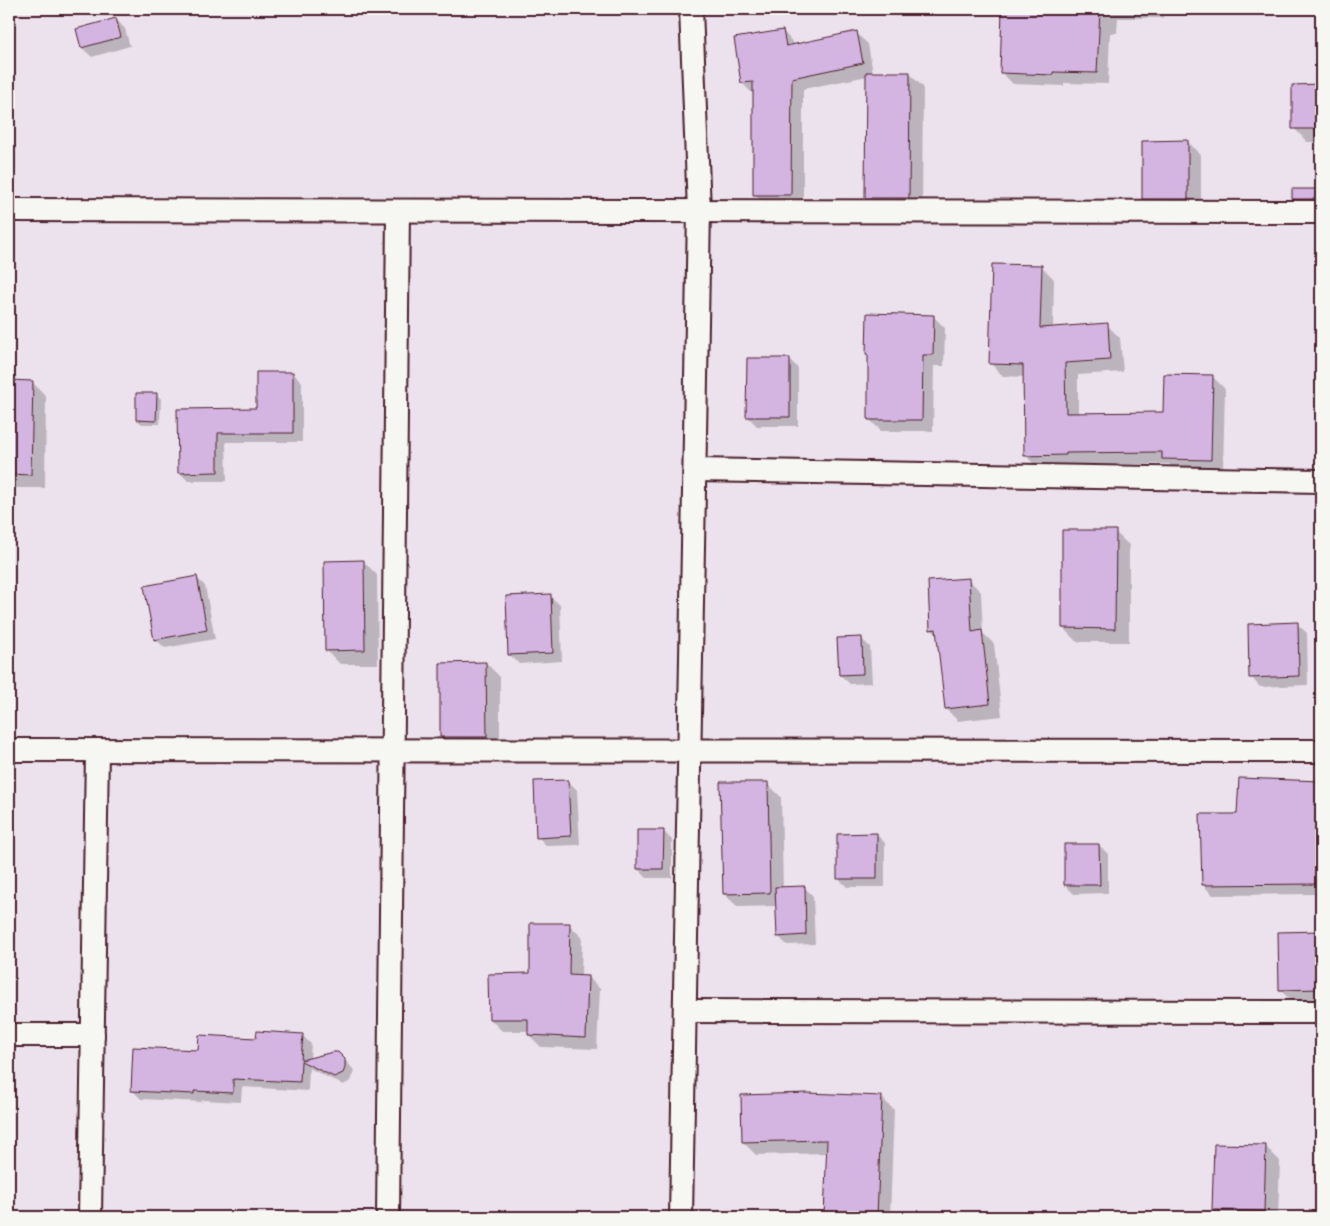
<svg xmlns="http://www.w3.org/2000/svg" width="1330" height="1226" font-family="Sriracha,sans-serif">
  <rect width="100%" height="100%" fill="#ece2ed"/>
  <filter id="ink" filterUnits="userSpaceOnUse"><feTurbulence type="fractalNoise" baseFrequency=".02" numOctaves="2"/><feDisplacementMap in="SourceGraphic" scale="10" xChannelSelector="R" yChannelSelector="G"/><feConvolveMatrix kernelMatrix="1 2 1 2 8 2 1 2 1" color-interpolation-filters="sRGB"/></filter>
  <g filter="url(#ink)">
    <!-- shadow -->
    <g fill="#0003">
      <polygon points="1003,9 1163,9 1163,18 1118,18 1117,33 1110,33 1108,84 1064,83 1064,86 1013,84 1002,73"/>
      <polygon points="1303,9 1321,9 1321,14 1309,14"/>
      <polygon points="116,19 125,29 130,46 92,57 82,48 78,30"/>
      <polygon points="783,31 795,45 856,33 868,44 873,73 909,73 923,87 922,212 880,212 866,198 868,76 803,89 803,206 766,206 754,194 754,95 742,83 736,39"/>
      <polygon points="1321,85 1321,142 1307,142 1294,128 1294,86"/>
      <polygon points="1187,141 1201,155 1201,212 1158,212 1144,198"/>
      <polygon points="1294,190 1321,190 1321,203 1298,203 1294,198"/>
      <polygon points="1041,266 1054,279 1053,328 1107,325 1120,338 1123,372 1078,375 1078,414 1164,413 1212,376 1225,389 1223,472 1176,471 1169,464 1078,465 1078,467 1038,468 1025,455 1025,377 1003,376 990,363"/>
      <polygon points="933,316 945,328 944,366 934,366 933,431 881,431 869,419"/>
      <polygon points="789,359 798,368 798,426 757,426 748,417"/>
      <polygon points="293,373 302,382 302,442 226,442 227,481 188,481 179,472 179,410 257,410"/>
      <polygon points="9,382 32,382 46,396 45,488 10,488 9,486"/>
      <polygon points="156,394 161,399 160,424 142,424 137,420"/>
      <polygon points="1115,532 1129,545 1129,642 1077,642 1063,628"/>
      <polygon points="363,561 377,575 378,664 340,664 326,650"/>
      <polygon points="196,577 205,586 215,639 165,648 155,639"/>
      <polygon points="969,580 981,592 983,633 994,644 1002,716 958,721 946,709 938,636 931,629"/>
      <polygon points="550,596 560,605 562,661 519,664 509,654"/>
      <polygon points="1297,624 1307,633 1308,685 1260,687 1251,677"/>
      <polygon points="861,638 870,647 872,683 850,684 840,675"/>
      <polygon points="486,663 500,677 500,751 455,751 441,737"/>
      <polygon points="1240,779 1321,783 1321,894 1213,895 1203,885 1238,815"/>
      <polygon points="568,781 577,790 580,845 547,846 538,837"/>
      <polygon points="767,783 781,797 783,888 804,887 813,896 815,944 787,945 778,936 777,906 738,907 724,894"/>
      <polygon points="663,831 672,840 672,878 647,878 638,869"/>
      <polygon points="876,834 885,843 885,887 847,887 838,878"/>
      <polygon points="1099,845 1108,854 1108,893 1074,894 1065,885"/>
      <polygon points="569,925 582,937 581,977 588,977 600,989 597,1049 541,1047 529,1035 529,1031 502,1031 490,1019 531,974"/>
      <polygon points="1321,932 1321,1002 1294,1003 1280,990 1279,933"/>
      <polygon points="302,1035 311,1044 310,1059 344,1059 353,1069 354,1073 351,1081 343,1085 309,1068 308,1091 242,1087 241,1102 202,1100 202,1102 141,1099 132,1090 200,1052 257,1039"/>
      <polygon points="881,1097 894,1110 890,1217 825,1217 827,1153 756,1155 743,1142"/>
      <polygon points="1266,1147 1280,1161 1278,1217 1221,1217 1213,1209"/>
    </g>
    <!-- building -->
    <g fill="#d4b5e2" stroke="#4a1f2b">
      <polygon points="1002,9 1100,9 1097,73 1053,72 1053,75 1000,73"/>
      <polygon points="116,18 121,37 81,48 76,29"/>
      <polygon points="783,30 786,46 857,31 863,63 792,78 791,195 753,195 753,82 741,83 734,38"/>
      <polygon points="866,72 910,72 909,198 865,198"/>
      <polygon points="1321,84 1321,129 1292,129 1292,85"/>
      <polygon points="1188,140 1188,199 1142,199 1142,141"/>
      <rect x="1292" y="189" width="29" height="10"/>
      <polygon points="992,264 1042,265 1040,328 1108,323 1110,360 1065,363 1066,413 1163,412 1164,374 1213,375 1211,460 1162,459 1162,452 1066,453 1066,455 1024,456 1023,365 989,364"/>
      <polygon points="867,313 934,315 933,355 923,355 922,420 868,420 868,355 866,354"/>
      <polygon points="747,358 790,358 790,417 746,417"/>
      <polygon points="256,372 293,372 293,433 218,433 218,472 178,473 177,409 256,408"/>
      <polygon points="9,380 33,381 31,475 9,474"/>
      <polygon points="136,393 157,393 156,421 136,420"/>
      <polygon points="1062,530 1116,530 1115,629 1062,628"/>
      <polygon points="364,560 365,650 325,651 324,561"/>
      <polygon points="197,576 207,630 154,640 144,586"/>
      <polygon points="969,578 972,632 982,630 990,704 945,709 936,629 930,630 928,581"/>
      <polygon points="551,594 553,653 508,655 506,596"/>
      <polygon points="1298,622 1299,676 1249,678 1248,624"/>
      <polygon points="862,637 863,674 839,675 837,638"/>
      <polygon points="486,662 487,737 440,737 440,663"/>
      <polygon points="1239,778 1321,781 1321,884 1202,885 1200,814 1237,814"/>
      <polygon points="568,780 571,836 536,838 534,781"/>
      <polygon points="720,782 768,782 770,893 723,894"/>
      <polygon points="637,830 664,830 663,869 637,869"/>
      <polygon points="877,833 877,879 837,879 837,834"/>
      <polygon points="1064,844 1099,844 1100,885 1064,885"/>
      <polygon points="805,886 806,935 777,937 775,887"/>
      <polygon points="530,923 570,923 569,975 588,976 586,1038 528,1035 528,1019 489,1019 488,974 530,973"/>
      <polygon points="1321,931 1321,989 1279,990 1278,932"/>
      <polygon points="257,1031 303,1034 301,1060 333,1052 338,1052 345,1059 345,1068 343,1073 334,1077 301,1061 300,1082 233,1079 233,1093 194,1091 194,1094 131,1091 133,1047 198,1050 199,1035 256,1038"/>
      <polygon points="808,1093 882,1096 877,1217 824,1217 827,1140 742,1142 741,1095"/>
      <polygon points="1214,1144 1266,1145 1264,1211 1212,1210"/>
    </g>
    <g fill="none" stroke-linecap="round" stroke-linejoin="round">
      <!-- minor casing -->
      <g stroke="#4a1f2b" stroke-width="26">
        <g id="minor">
          <polyline points="9,210 1321,212"/>
          <polyline points="695,470 1321,481"/>
          <polyline points="9,750 1321,751"/>
          <polyline points="685,1011 1321,1012"/>
          <polyline points="9,1035 93,1035"/>
          <polyline points="90,1217 97,750"/>
          <polyline points="388,1217 398,211"/>
          <polyline points="681,1217 699,211 691,9"/>
        </g>
      </g>
      <!-- minor -->
      <use href="#minor" stroke="#f6f6f2" stroke-width="22"/>
    </g>
  </g>
  <!-- margin -->
  <rect width="1330" height="1226" fill="none" stroke="#f6f6f2" stroke-width="30"/>
  <rect x="15" y="15" width="1300" height="1196" fill="none" stroke="#4a1f2b" stroke-width="2" filter="url(#ink)"/>
</svg>
